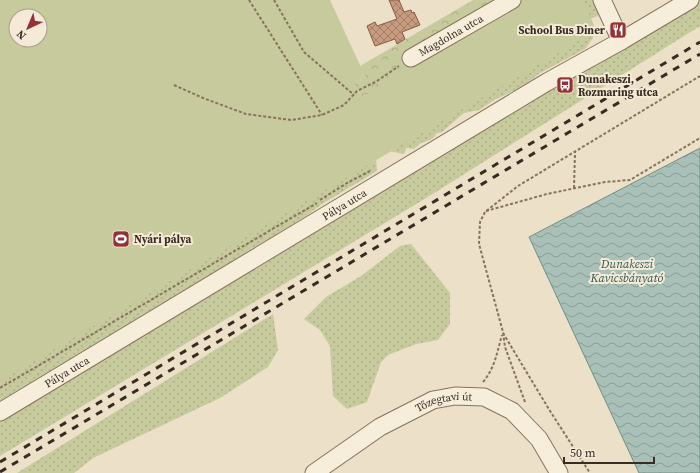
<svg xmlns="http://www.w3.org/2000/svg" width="700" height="473" font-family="'Source Serif 4',serif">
  <defs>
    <pattern id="grass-dots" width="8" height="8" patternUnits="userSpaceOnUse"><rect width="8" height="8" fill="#c7ca9c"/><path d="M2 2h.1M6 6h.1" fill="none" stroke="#acae86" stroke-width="1.8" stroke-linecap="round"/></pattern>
    <pattern id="forest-crowns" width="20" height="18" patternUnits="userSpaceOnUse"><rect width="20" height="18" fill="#c7ca9c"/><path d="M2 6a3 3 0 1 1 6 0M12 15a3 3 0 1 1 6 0" fill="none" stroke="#acae86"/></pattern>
    <pattern id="water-waves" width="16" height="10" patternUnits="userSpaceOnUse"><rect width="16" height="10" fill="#a9c0b8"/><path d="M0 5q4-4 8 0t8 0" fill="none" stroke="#8b9c95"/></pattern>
    <pattern id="building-cross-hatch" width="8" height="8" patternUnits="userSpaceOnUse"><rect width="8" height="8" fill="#c89b80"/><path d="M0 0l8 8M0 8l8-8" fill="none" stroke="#a37f68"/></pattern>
  </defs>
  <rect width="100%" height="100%" fill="#ece0c8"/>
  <!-- grass -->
  <g fill="url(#grass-dots)">
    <polygon points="513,0 597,0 598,16 589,19 593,38 585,49 540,73 522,87 496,99 479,110 464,113 442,132 437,133 432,139 421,143 414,149 406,148 404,154 384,150"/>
    <polygon points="700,0 700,26 431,195 0,456 0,419 238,273 251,271 613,52"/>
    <polygon points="376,157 377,171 322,204 306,216 282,231 265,244 252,248 211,279 195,284 158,315 62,373 55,369 45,374 42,381 29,388 25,387 18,395 0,407 0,371"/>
    <polygon points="411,244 450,293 450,324 438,340 416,344 388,355 381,362 367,402 347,409 333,396 330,346 320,330 304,319 326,297 361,276 400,246"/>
    <polygon points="273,314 278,350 268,367 220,398 93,458 74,473 17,473"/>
  </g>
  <!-- forest -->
  <polygon fill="url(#forest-crowns)" points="473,0 519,0 369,111 360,93 353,85 365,76 360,66"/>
  <!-- garden -->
  <path fill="#c7ca9c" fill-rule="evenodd" d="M0 0H330L365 76 353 85 363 97 432 53 519 0H584L596 31 0 381ZM16 16H40V40H16Z"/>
  <!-- water -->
  <polygon fill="url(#water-waves)" stroke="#6f8f85" points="700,148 700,473 639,473 529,237"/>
  <!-- building -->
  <polygon fill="url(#building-cross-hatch)" stroke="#855b45" points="389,0 399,0 404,12 411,10 412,13 414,12 420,25 402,32 405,39 397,44 395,39 375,46 367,26 375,22 377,26 397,19"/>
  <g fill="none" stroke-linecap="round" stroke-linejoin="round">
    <!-- minor casing -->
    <g stroke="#87725e" stroke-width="19">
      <g id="minor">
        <polyline points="602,0 621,41"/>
        <path id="s1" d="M411 58 512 0"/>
        <path id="s2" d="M0 412 547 82 621 41 690 0"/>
        <path id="s3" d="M314 473 380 427 433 400 455 396 484 397 512 411 539 439 559 473"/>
      </g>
    </g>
    <!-- path -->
    <g stroke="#87725e" stroke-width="2" stroke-dasharray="3 2" stroke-linecap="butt">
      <polyline points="249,0 322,115"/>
      <polyline points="274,0 304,52 354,95"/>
      <polyline points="174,85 203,98 246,114 291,120 322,115 344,105 357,91 377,81 399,66"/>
      <polyline points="574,188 575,152"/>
      <polyline points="320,200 347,183 370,171"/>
      <polyline points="486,211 547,194 605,182 630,180 700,138"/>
      <polyline points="503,333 550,411 590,473"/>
      <path d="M483 382C495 368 497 352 502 335"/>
      <polyline points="0,388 317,203"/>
      <polyline points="525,402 505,347 503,332 479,244 480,222 485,212 518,186 700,76"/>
    </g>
    <!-- minor -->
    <use href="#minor" stroke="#f7eddb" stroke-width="17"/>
    <!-- rail -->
    <g stroke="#382b21" stroke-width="3" stroke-dasharray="7 7" stroke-linecap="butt">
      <polyline points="0,462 700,42"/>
      <polyline points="0,472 700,54"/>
    </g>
  </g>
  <!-- icons -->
  <defs>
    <g id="restaurant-square" transform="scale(0.9)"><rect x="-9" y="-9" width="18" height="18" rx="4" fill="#933136" stroke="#f4ead7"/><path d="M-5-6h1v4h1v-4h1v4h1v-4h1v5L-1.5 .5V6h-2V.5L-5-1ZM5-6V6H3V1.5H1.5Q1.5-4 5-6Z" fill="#fff"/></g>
    <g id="bus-square" transform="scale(0.9)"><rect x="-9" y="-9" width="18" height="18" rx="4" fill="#933136" stroke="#f4ead7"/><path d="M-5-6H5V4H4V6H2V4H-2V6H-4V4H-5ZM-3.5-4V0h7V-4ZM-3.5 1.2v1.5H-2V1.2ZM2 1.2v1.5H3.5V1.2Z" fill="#fff"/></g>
    <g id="stadium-square" transform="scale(0.9)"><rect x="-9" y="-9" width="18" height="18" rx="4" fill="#933136" stroke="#f4ead7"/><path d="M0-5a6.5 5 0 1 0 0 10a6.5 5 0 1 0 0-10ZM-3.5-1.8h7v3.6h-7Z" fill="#fff"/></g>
  </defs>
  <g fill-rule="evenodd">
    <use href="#restaurant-square" x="618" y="30"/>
    <use href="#bus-square" x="565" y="85"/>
    <use href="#stadium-square" x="121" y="239"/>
  </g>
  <g text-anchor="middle" stroke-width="4" stroke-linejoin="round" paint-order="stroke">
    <!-- poi labels -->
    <g font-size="11" font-weight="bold" fill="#382b21" stroke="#f4ead7" text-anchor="start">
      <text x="605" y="34" text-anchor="end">School Bus Diner</text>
      <text x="578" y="83">Dunakeszi,<tspan x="578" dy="13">Rozmaring utca</tspan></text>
      <text x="134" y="243">Nyári pálya</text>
    </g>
    <!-- street labels -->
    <g font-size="11" fill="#382b21" stroke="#f4ead7">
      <text dy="4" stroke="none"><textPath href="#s1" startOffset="46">Magdolna utca</textPath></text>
      <text dy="4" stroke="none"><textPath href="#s2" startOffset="402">Pálya utca</textPath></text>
      <text dy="4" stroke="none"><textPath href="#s2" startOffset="78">Pálya utca</textPath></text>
      <text dy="4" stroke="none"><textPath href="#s3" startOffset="150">Tőzegtavi út</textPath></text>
    </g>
    <!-- water labels -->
    <g font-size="12" font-style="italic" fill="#315753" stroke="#f4ead7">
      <text x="627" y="268">Dunakeszi<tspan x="627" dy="14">Kavicsbányató</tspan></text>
    </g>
  </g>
  <!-- north arrow -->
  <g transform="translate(28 28) rotate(224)"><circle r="19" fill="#f4ead7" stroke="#a99e8e"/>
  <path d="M0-3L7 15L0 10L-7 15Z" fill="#933136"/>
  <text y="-6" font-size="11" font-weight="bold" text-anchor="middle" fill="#382b21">N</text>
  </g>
  <!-- scale -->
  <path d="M564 457v6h90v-6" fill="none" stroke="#382b21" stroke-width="2"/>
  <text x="570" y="457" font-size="12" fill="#382b21" stroke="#f4ead7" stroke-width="3" paint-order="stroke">50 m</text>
</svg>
